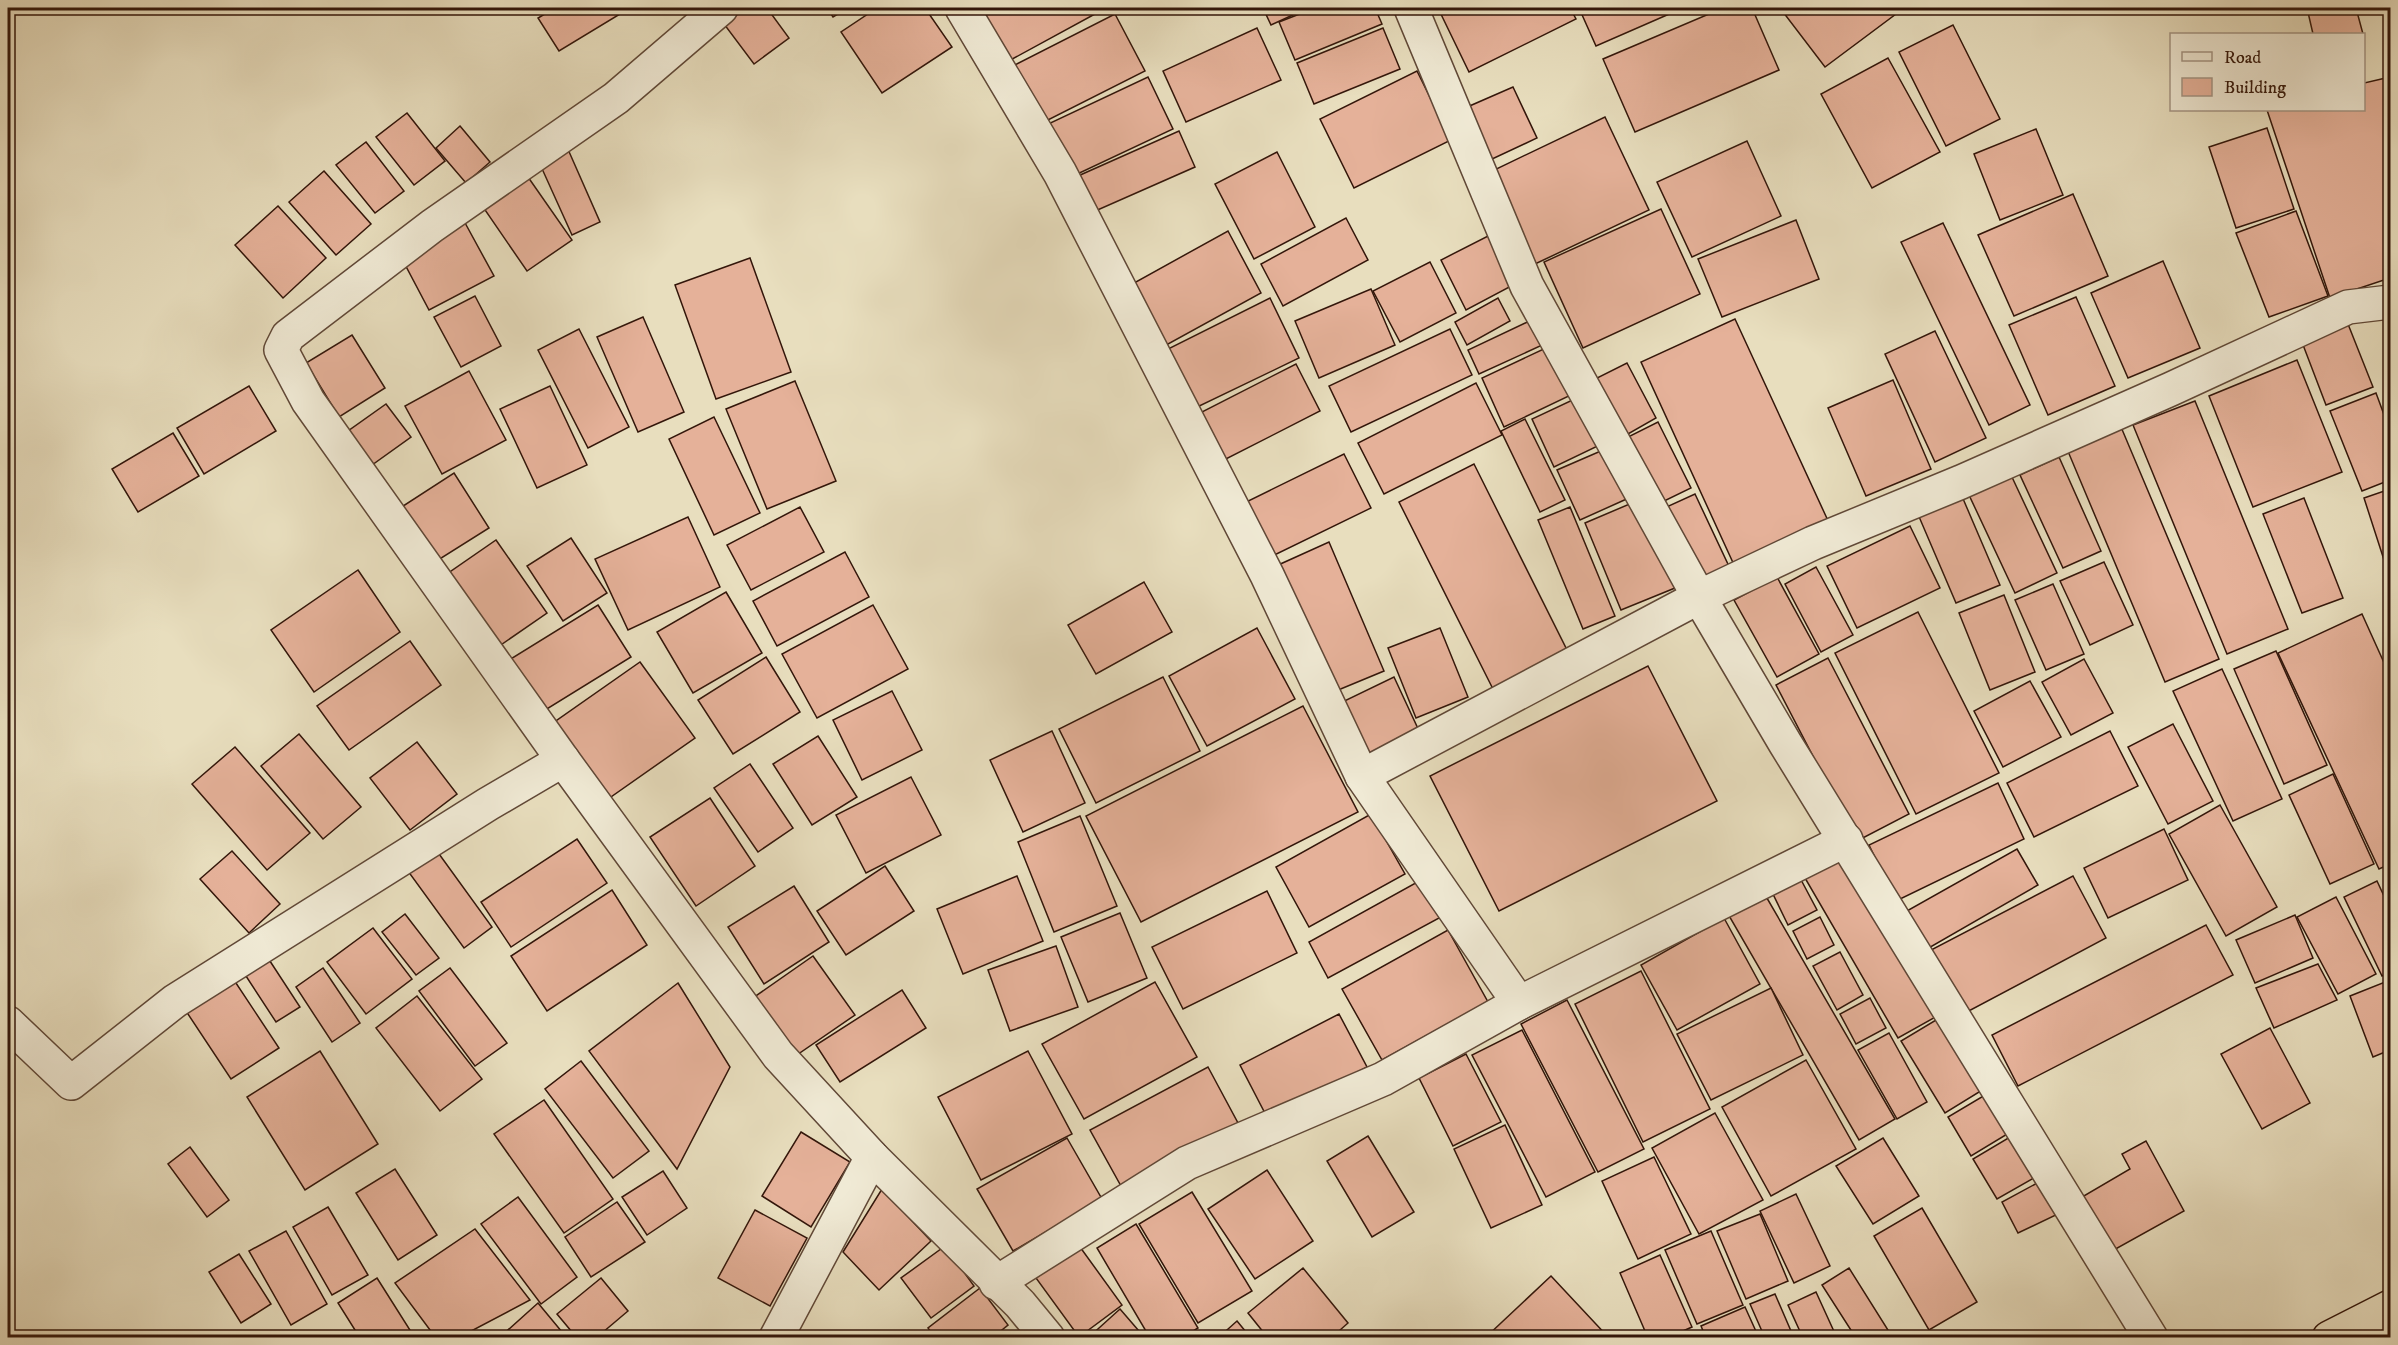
<svg xmlns="http://www.w3.org/2000/svg" width="2398" height="1345" font-family="'IM FELL DW Pica',serif">
  <rect width="100%" height="100%" fill="#e8debe"/>
  <filter id="stains"><feTurbulence type="fractalNoise" baseFrequency=".00333" numOctaves="4"/><feColorMatrix values="0 0 0 0 .2 0 0 0 0 .09 0 0 0 0 .02 0 0 0 .5 -.17"/></filter>
  <radialGradient id="worn" r=".72"><stop offset=".6" stop-color="#630" stop-opacity="0"/><stop offset="1" stop-color="#630" stop-opacity=".3"/></radialGradient>
  <!-- building -->
  <g fill="#e5b199" stroke="#33160a" stroke-width="1.5">
    <polygon points="555,8 623,8 625,11 559,51 538,18"/>
    <polygon points="746,8 767,8 789,38 754,64 724,24"/>
    <polygon points="827,8 848,8 833,17"/>
    <polygon points="877,8 925,8 952,47 882,93 841,32"/>
    <polygon points="974,8 1106,8 1005,63"/>
    <polygon points="1263,8 1308,8 1271,25"/>
    <polygon points="1315,8 1375,8 1382,24 1295,60 1279,22"/>
    <polygon points="1438,8 1570,8 1576,19 1469,72"/>
    <polygon points="1579,8 1683,8 1596,46"/>
    <polygon points="1723,8 1752,8 1779,70 1635,132 1603,59"/>
    <polygon points="1780,8 1904,8 1825,67"/>
    <polygon points="2307,8 2356,8 2363,34 2313,34"/>
    <polygon points="1115,14 1145,71 1040,124 1011,67"/>
    <polygon points="1953,25 2000,119 1946,146 1899,52"/>
    <polygon points="1257,28 1281,80 1186,122 1163,71"/>
    <polygon points="1383,28 1400,69 1314,104 1297,63"/>
    <polygon points="1888,58 1940,152 1872,188 1821,94"/>
    <polygon points="1417,71 1451,140 1354,188 1320,119"/>
    <polygon points="1148,77 1173,129 1071,177 1046,125"/>
    <polygon points="2390,77 2390,278 2330,298 2267,110 2364,110 2364,83"/>
    <polygon points="1513,87 1537,138 1490,160 1465,108"/>
    <polygon points="407,113 445,161 414,185 376,137"/>
    <polygon points="1605,117 1649,210 1535,264 1490,172"/>
    <polygon points="460,126 490,162 466,183 436,148"/>
    <polygon points="2267,128 2294,209 2236,228 2209,147"/>
    <polygon points="2036,129 2063,195 2000,220 1974,154"/>
    <polygon points="1179,131 1195,167 1093,212 1078,176"/>
    <polygon points="563,138 600,222 572,235 534,151"/>
    <polygon points="1747,141 1781,216 1692,257 1657,182"/>
    <polygon points="366,142 404,191 375,213 336,165"/>
    <polygon points="1277,152 1315,227 1254,259 1215,184"/>
    <polygon points="324,171 371,224 336,255 289,202"/>
    <polygon points="528,177 572,240 527,271 483,207"/>
    <polygon points="2073,194 2108,276 2014,316 1978,235"/>
    <polygon points="278,206 326,258 283,298 235,245"/>
    <polygon points="1661,209 1700,294 1583,348 1544,262"/>
    <polygon points="2296,211 2328,296 2269,317 2236,233"/>
    <polygon points="1346,218 1368,260 1283,306 1261,264"/>
    <polygon points="1796,220 1819,279 1722,317 1698,259"/>
    <polygon points="464,221 494,276 429,310 400,255"/>
    <polygon points="1943,223 2030,405 1989,425 1901,242"/>
    <polygon points="1228,231 1261,293 1159,349 1125,288"/>
    <polygon points="1492,234 1517,283 1466,310 1441,260"/>
    <polygon points="750,258 791,372 716,399 675,285"/>
    <polygon points="2163,261 2200,348 2128,378 2091,293"/>
    <polygon points="1430,262 1456,313 1400,342 1373,291"/>
    <polygon points="1371,289 1395,345 1319,378 1295,321"/>
    <polygon points="475,296 501,346 461,367 434,317"/>
    <polygon points="2076,297 2115,386 2048,415 2009,325"/>
    <polygon points="1270,298 1299,358 1191,410 1162,352"/>
    <polygon points="1498,298 1510,321 1467,345 1455,322"/>
    <polygon points="1540,316 1551,341 1479,374 1468,350"/>
    <polygon points="643,317 684,412 638,432 597,337"/>
    <polygon points="1735,319 1830,525 1735,567 1641,362"/>
    <polygon points="2346,319 2373,387 2326,405 2300,337"/>
    <polygon points="579,329 629,427 588,448 538,350"/>
    <polygon points="1450,329 1472,375 1351,432 1329,386"/>
    <polygon points="1935,331 1986,438 1935,462 1885,354"/>
    <polygon points="352,335 385,388 339,417 306,363"/>
    <polygon points="1548,347 1571,395 1504,427 1482,378"/>
    <polygon points="2297,360 2342,472 2253,507 2209,396"/>
    <polygon points="1627,363 1656,418 1621,438 1591,381"/>
    <polygon points="1296,364 1320,411 1218,463 1194,416"/>
    <polygon points="469,371 506,440 442,474 405,406"/>
    <polygon points="1893,380 1931,469 1866,496 1828,408"/>
    <polygon points="795,381 836,481 767,509 726,409"/>
    <polygon points="1476,383 1502,435 1384,494 1358,443"/>
    <polygon points="249,386 276,431 204,474 177,428"/>
    <polygon points="550,386 587,465 537,488 500,409"/>
    <polygon points="2376,393 2390,431 2390,480 2362,491 2330,411"/>
    <polygon points="1581,396 1604,443 1554,467 1532,419"/>
    <polygon points="2195,401 2288,629 2227,654 2133,425"/>
    <polygon points="386,404 411,437 365,470 341,436"/>
    <polygon points="714,417 760,513 714,535 669,439"/>
    <polygon points="1525,419 1565,500 1540,512 1501,431"/>
    <polygon points="1658,422 1691,488 1656,505 1624,439"/>
    <polygon points="2121,427 2219,659 2165,682 2067,449"/>
    <polygon points="173,433 199,476 138,512 112,469"/>
    <polygon points="1610,447 1631,497 1580,520 1557,470"/>
    <polygon points="1344,454 1371,508 1266,559 1240,505"/>
    <polygon points="2059,457 2101,551 2063,568 2020,475"/>
    <polygon points="1474,464 1570,656 1495,693 1399,502"/>
    <polygon points="454,473 489,528 435,562 400,508"/>
    <polygon points="2011,475 2057,573 2015,593 1969,495"/>
    <polygon points="2390,489 2390,561 2385,563 2364,498"/>
    <polygon points="1695,494 1734,577 1702,592 1662,509"/>
    <polygon points="1961,494 2000,585 1956,603 1917,512"/>
    <polygon points="2304,498 2343,598 2302,613 2263,514"/>
    <polygon points="1639,500 1675,588 1621,610 1585,523"/>
    <polygon points="800,507 824,552 751,590 727,545"/>
    <polygon points="1570,507 1615,616 1583,629 1538,520"/>
    <polygon points="688,517 720,587 628,630 595,559"/>
    <polygon points="1910,526 1940,588 1857,628 1827,566"/>
    <polygon points="571,538 607,593 563,621 527,566"/>
    <polygon points="496,540 547,613 495,649 444,576"/>
    <polygon points="1329,542 1384,671 1331,693 1276,566"/>
    <polygon points="845,552 869,597 777,646 753,601"/>
    <polygon points="2104,562 2133,625 2090,645 2060,581"/>
    <polygon points="1816,567 1853,635 1821,652 1785,584"/>
    <polygon points="358,570 400,632 314,692 271,630"/>
    <polygon points="1777,577 1819,654 1777,677 1734,600"/>
    <polygon points="1144,582 1172,632 1096,674 1068,625"/>
    <polygon points="2053,584 2084,654 2046,670 2015,600"/>
    <polygon points="726,592 762,653 693,693 657,632"/>
    <polygon points="2004,595 2035,672 1990,690 1959,613"/>
    <polygon points="598,605 631,657 542,712 509,660"/>
    <polygon points="873,605 908,669 817,718 782,654"/>
    <polygon points="1918,612 1999,773 1916,814 1835,653"/>
    <polygon points="2362,614 2390,676 2390,864 2379,869 2278,653"/>
    <polygon points="1257,628 1295,699 1207,746 1169,676"/>
    <polygon points="1440,628 1468,697 1416,718 1388,648"/>
    <polygon points="410,641 441,685 349,750 317,706"/>
    <polygon points="2276,651 2327,765 2284,784 2234,669"/>
    <polygon points="766,657 800,712 733,754 698,700"/>
    <polygon points="1828,658 1909,814 1857,841 1776,685"/>
    <polygon points="2084,659 2113,713 2071,735 2042,682"/>
    <polygon points="640,662 695,738 608,799 553,723"/>
    <polygon points="1648,666 1717,801 1499,911 1430,776"/>
    <polygon points="2222,669 2282,799 2233,821 2173,691"/>
    <polygon points="1163,677 1200,751 1096,803 1059,729"/>
    <polygon points="1394,677 1420,733 1362,760 1336,705"/>
    <polygon points="2030,681 2061,737 2003,767 1974,711"/>
    <polygon points="892,691 922,750 862,780 833,720"/>
    <polygon points="1303,706 1358,812 1141,922 1086,816"/>
    <polygon points="2173,724 2213,801 2168,824 2128,747"/>
    <polygon points="1052,731 1085,803 1023,832 990,760"/>
    <polygon points="2110,731 2138,786 2034,837 2007,783"/>
    <polygon points="299,734 361,807 323,839 261,766"/>
    <polygon points="818,736 857,797 812,825 773,764"/>
    <polygon points="417,742 457,794 410,830 370,778"/>
    <polygon points="235,747 310,833 267,870 192,784"/>
    <polygon points="750,764 793,828 758,852 714,788"/>
    <polygon points="2333,774 2374,864 2330,884 2289,795"/>
    <polygon points="911,777 941,835 866,873 836,815"/>
    <polygon points="1998,783 2024,839 1896,901 1869,845"/>
    <polygon points="710,798 755,866 696,906 650,837"/>
    <polygon points="2220,805 2277,907 2226,936 2169,834"/>
    <polygon points="1371,814 1405,874 1309,927 1276,867"/>
    <polygon points="1080,816 1117,906 1054,932 1018,842"/>
    <polygon points="2164,829 2188,880 2108,918 2084,868"/>
    <polygon points="577,839 607,883 511,947 481,902"/>
    <polygon points="434,847 492,927 464,948 405,867"/>
    <polygon points="2017,849 2038,885 1927,949 1905,912"/>
    <polygon points="232,851 280,904 249,933 200,879"/>
    <polygon points="1845,856 1939,1015 1898,1038 1805,878"/>
    <polygon points="885,866 914,911 846,955 817,911"/>
    <polygon points="1017,876 1043,941 963,974 937,909"/>
    <polygon points="1799,876 1817,910 1788,925 1771,890"/>
    <polygon points="2073,876 2106,938 1965,1013 1931,950"/>
    <polygon points="1421,880 1441,917 1328,978 1309,942"/>
    <polygon points="2377,881 2390,909 2390,972 2382,976 2344,897"/>
    <polygon points="794,886 829,942 764,984 728,927"/>
    <polygon points="612,890 647,945 547,1011 511,956"/>
    <polygon points="1267,891 1297,953 1183,1009 1152,947"/>
    <polygon points="1764,893 1895,1119 1859,1140 1728,914"/>
    <polygon points="2336,897 2376,974 2338,994 2297,917"/>
    <polygon points="1120,913 1147,978 1088,1002 1061,937"/>
    <polygon points="405,914 439,958 416,975 382,932"/>
    <polygon points="2295,915 2313,958 2255,983 2236,940"/>
    <polygon points="1820,917 1834,945 1807,959 1793,931"/>
    <polygon points="1724,918 1760,984 1677,1030 1641,965"/>
    <polygon points="2206,925 2233,975 2018,1086 1992,1035"/>
    <polygon points="373,928 412,979 366,1014 327,962"/>
    <polygon points="1448,930 1488,1002 1382,1060 1342,989"/>
    <polygon points="1056,946 1078,1007 1010,1031 988,970"/>
    <polygon points="1840,952 1863,995 1837,1010 1813,966"/>
    <polygon points="266,955 300,1007 276,1022 242,970"/>
    <polygon points="813,956 855,1015 791,1059 750,1000"/>
    <polygon points="2318,964 2337,1000 2274,1028 2256,988"/>
    <polygon points="323,968 360,1023 332,1042 296,987"/>
    <polygon points="450,968 507,1043 475,1066 419,991"/>
    <polygon points="1641,971 1710,1109 1643,1142 1575,1004"/>
    <polygon points="230,974 279,1048 231,1079 182,1005"/>
    <polygon points="2390,980 2390,1050 2373,1057 2350,996"/>
    <polygon points="1155,982 1197,1057 1084,1119 1042,1044"/>
    <polygon points="678,983 730,1067 677,1169 589,1051"/>
    <polygon points="1771,988 1803,1055 1711,1100 1677,1034"/>
    <polygon points="902,990 926,1028 840,1082 816,1045"/>
    <polygon points="417,996 482,1079 440,1111 376,1028"/>
    <polygon points="1870,998 1886,1028 1856,1044 1840,1014"/>
    <polygon points="1567,1000 1644,1149 1598,1172 1521,1024"/>
    <polygon points="1339,1014 1367,1067 1268,1119 1240,1065"/>
    <polygon points="1941,1017 1984,1089 1945,1113 1901,1041"/>
    <polygon points="2270,1028 2310,1103 2262,1129 2221,1054"/>
    <polygon points="1522,1030 1595,1172 1546,1197 1472,1055"/>
    <polygon points="1889,1033 1927,1102 1897,1119 1858,1050"/>
    <polygon points="320,1051 378,1144 305,1190 247,1097"/>
    <polygon points="1028,1051 1072,1134 981,1180 938,1097"/>
    <polygon points="1466,1054 1501,1122 1453,1146 1419,1078"/>
    <polygon points="1806,1060 1856,1149 1771,1196 1722,1107"/>
    <polygon points="581,1061 649,1151 613,1178 545,1089"/>
    <polygon points="1208,1067 1238,1123 1121,1186 1090,1130"/>
    <polygon points="1985,1095 2009,1133 1971,1156 1948,1117"/>
    <polygon points="544,1100 613,1199 564,1233 494,1134"/>
    <polygon points="1715,1113 1763,1200 1699,1234 1652,1148"/>
    <polygon points="1505,1125 1542,1205 1491,1228 1454,1149"/>
    <polygon points="801,1132 850,1162 811,1227 762,1196"/>
    <polygon points="1368,1136 1414,1212 1372,1237 1327,1161"/>
    <polygon points="2010,1137 2034,1178 1997,1199 1973,1159"/>
    <polygon points="1067,1138 1102,1199 1013,1251 977,1189"/>
    <polygon points="1883,1138 1919,1196 1873,1224 1836,1166"/>
    <polygon points="2146,1141 2184,1211 2112,1251 2082,1197 2130,1169 2122,1154"/>
    <polygon points="190,1147 229,1200 207,1217 168,1164"/>
    <polygon points="1654,1157 1691,1234 1638,1259 1602,1181"/>
    <polygon points="395,1169 437,1235 398,1260 356,1193"/>
    <polygon points="1267,1170 1313,1241 1255,1279 1208,1209"/>
    <polygon points="663,1171 687,1208 647,1235 622,1197"/>
    <polygon points="2041,1181 2058,1214 2018,1233 2002,1202"/>
    <polygon points="882,1189 931,1241 879,1290 843,1252"/>
    <polygon points="1192,1192 1252,1291 1198,1323 1139,1224"/>
    <polygon points="1796,1194 1830,1266 1794,1283 1760,1211"/>
    <polygon points="518,1197 577,1277 541,1304 481,1224"/>
    <polygon points="617,1202 645,1242 591,1277 565,1237"/>
    <polygon points="328,1207 368,1275 332,1295 293,1227"/>
    <polygon points="1922,1208 1977,1302 1929,1330 1874,1236"/>
    <polygon points="755,1210 807,1238 770,1306 718,1278"/>
    <polygon points="1760,1214 1788,1281 1746,1299 1717,1231"/>
    <polygon points="1136,1224 1198,1328 1182,1338 1150,1338 1097,1248"/>
    <polygon points="475,1229 530,1300 458,1338 436,1338 395,1283"/>
    <polygon points="286,1231 327,1304 291,1325 249,1251"/>
    <polygon points="1711,1231 1743,1305 1697,1324 1665,1250"/>
    <polygon points="945,1246 974,1286 931,1318 901,1278"/>
    <polygon points="1080,1247 1122,1305 1079,1337 1036,1278"/>
    <polygon points="239,1254 271,1304 241,1323 209,1272"/>
    <polygon points="1660,1255 1692,1327 1667,1338 1648,1338 1620,1273"/>
    <polygon points="1303,1268 1348,1323 1331,1338 1268,1338 1248,1313"/>
    <polygon points="1849,1268 1893,1338 1856,1338 1822,1285"/>
    <polygon points="1551,1276 1609,1338 1485,1338"/>
    <polygon points="377,1278 415,1338 360,1338 338,1303"/>
    <polygon points="601,1278 628,1311 596,1338 577,1338 557,1314"/>
    <polygon points="980,1288 1008,1325 992,1338 935,1338 928,1328"/>
    <polygon points="1816,1292 1837,1338 1803,1338 1788,1305"/>
    <polygon points="1775,1294 1794,1338 1765,1338 1750,1304"/>
    <polygon points="538,1303 567,1338 499,1338"/>
    <polygon points="1745,1307 1759,1338 1706,1338 1701,1326"/>
    <polygon points="1120,1309 1145,1338 1088,1338"/>
    <polygon points="1237,1321 1251,1338 1218,1338"/>
  </g>
  <g fill="none" stroke-linecap="round" stroke-linejoin="round">
    <!-- minor casing -->
    <g stroke="#604837" stroke-width="36">
      <g id="minor">
        <polyline points="721,8 616,98 432,226 288,336 281,350 308,401 563,760 778,1055 872,1157 1020,1304 1048,1338"/>
        <polyline points="962,8 1060,173 1267,575 1362,776 1519,1003"/>
        <polyline points="1411,8 1527,286 1699,597 1785,743 2151,1338"/>
        <polyline points="1362,776 1699,597 1813,543 1961,482 2171,389 2348,307 2390,302"/>
        <polyline points="8,1023 71,1083 175,1001 488,804 563,760"/>
        <polyline points="996,1283 1187,1163 1383,1079 1519,1003 1846,840"/>
        <polyline points="776,1338 872,1157"/>
      </g>
    </g>
    <!-- trunk casing -->
    <g stroke="#33160a" stroke-width="36">
      <polyline id="trunk" points="2329,1338 2390,1307"/>
    </g>
    <!-- minor -->
    <use href="#minor" stroke="#f0ead5" stroke-width="33"/>
    <!-- trunk -->
    <use href="#trunk" stroke="#e8debe" stroke-width="33"/>
  </g>
  <!-- margin -->
  <rect width="2398" height="1345" fill="none" stroke="#e8debe" stroke-width="30"/>
  <rect x="9" y="9" width="2380" height="1327" fill="none" stroke="#33160a" stroke-width="3"/>
  <rect x="15" y="15" width="2368" height="1315" fill="none" stroke="#33160a" stroke-width="1.5"/>
  <!-- legend -->
  <rect x="2170" y="33" width="195" height="78" fill="#f0ead5" stroke="#a49584" stroke-width="1.5"/>
  <rect x="2182" y="52" width="30" height="9" fill="#f0ead5" stroke="#a49584" stroke-width="1.5"/>
  <text x="2224" y="63" font-size="18" fill="#33160a">Road</text>
  <rect x="2182" y="78" width="30" height="18" fill="#e5b199" stroke="#a49584" stroke-width="1.5"/>
  <text x="2224" y="93" font-size="18" fill="#33160a">Building</text>
  <rect width="100%" height="100%" filter="url(#stains)"/>
  <rect width="100%" height="100%" fill="url(#worn)"/>
</svg>
